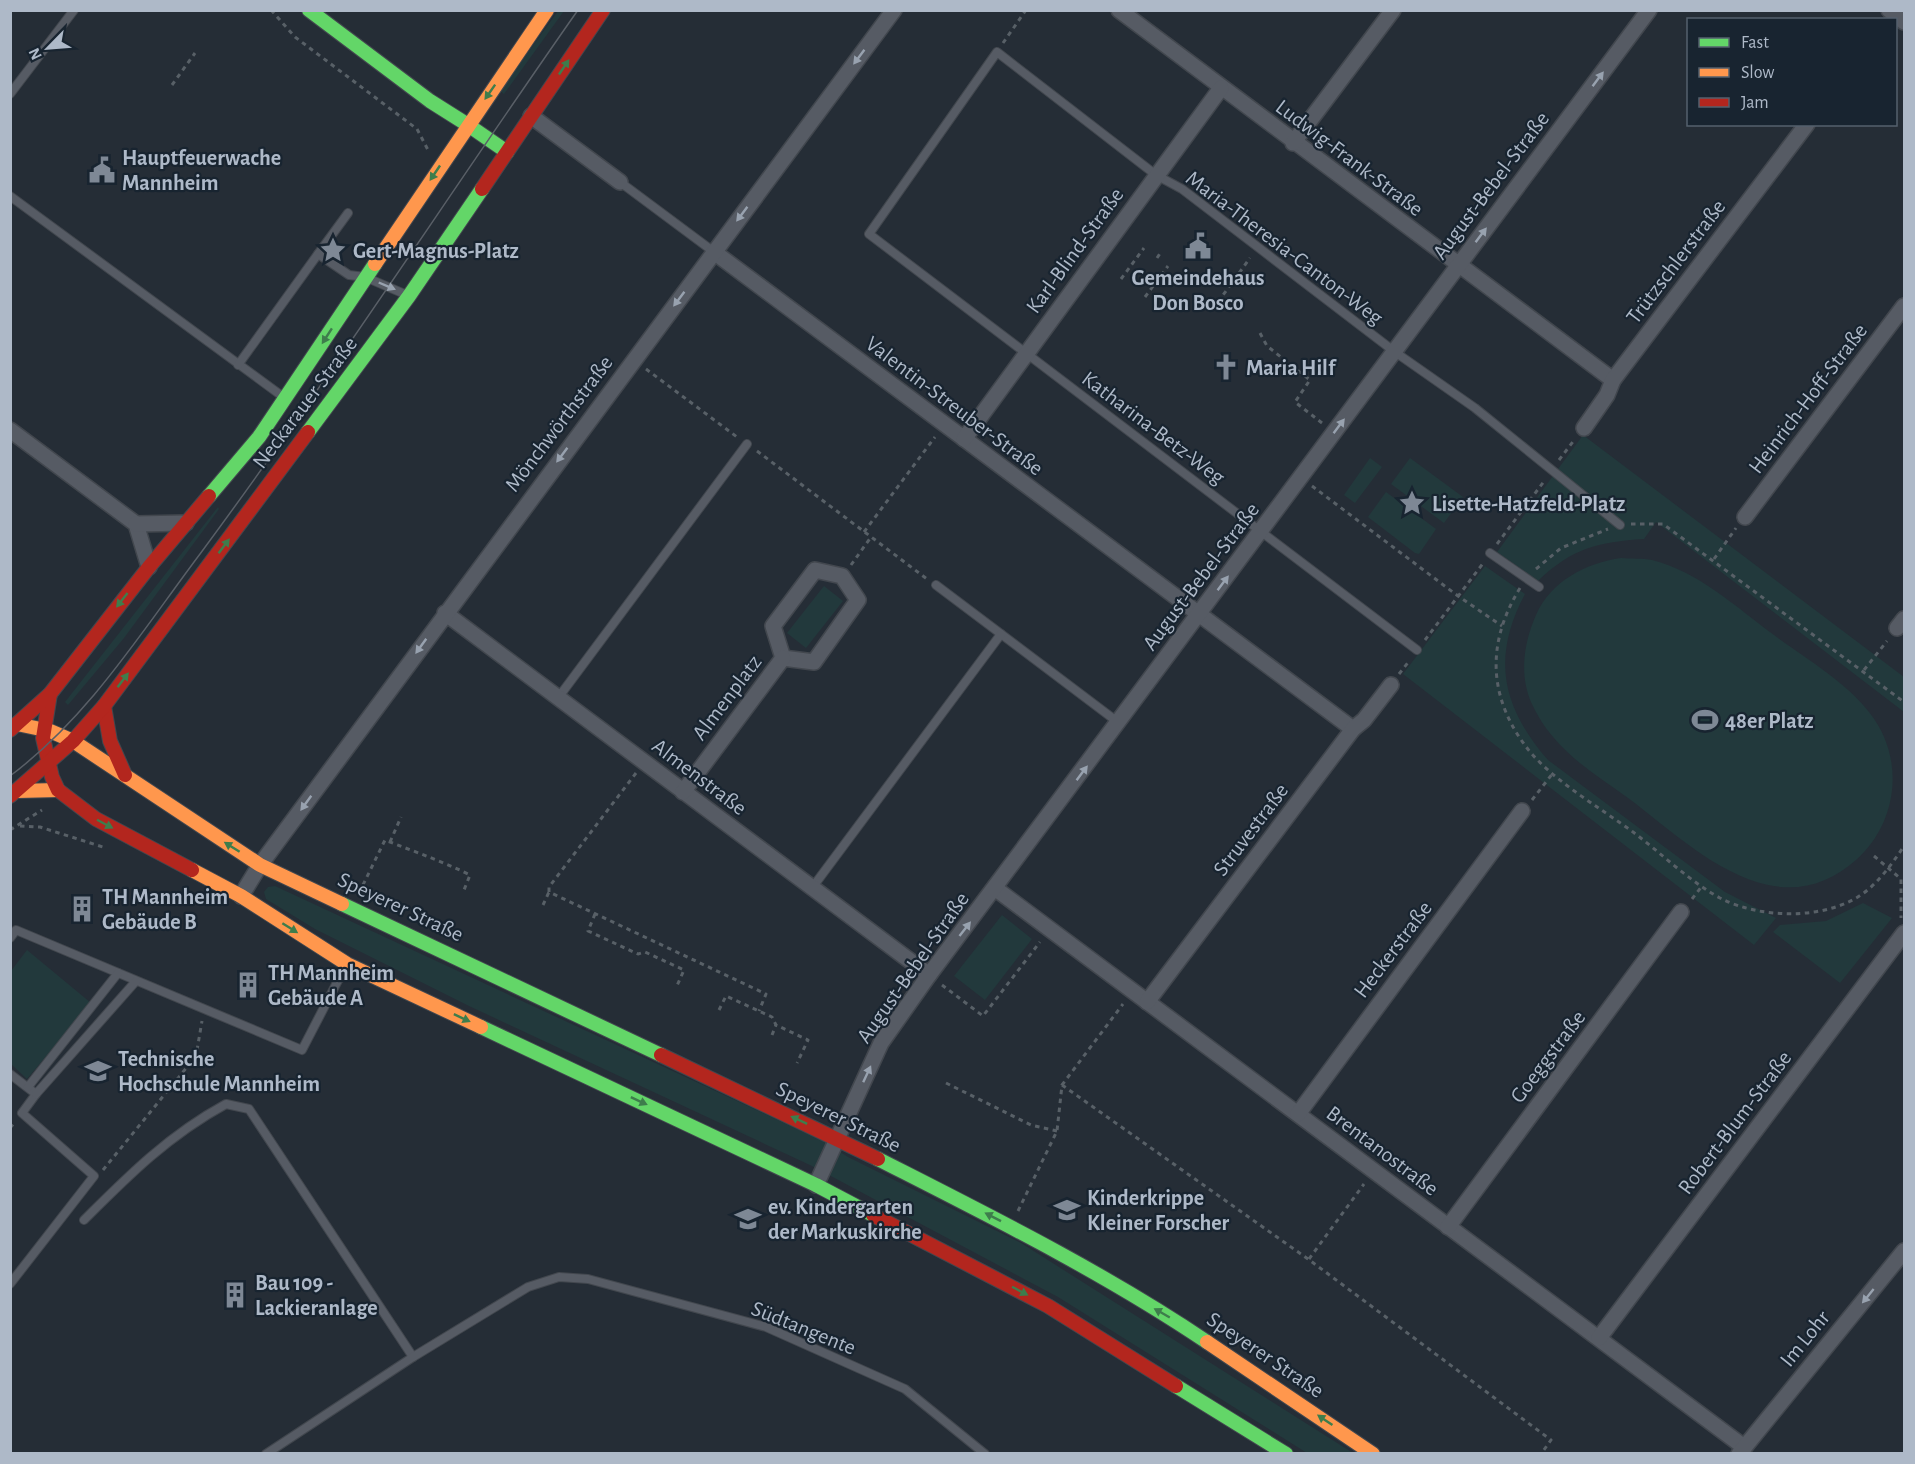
<svg xmlns="http://www.w3.org/2000/svg" width="1915" height="1464" font-family="'Alegreya Sans',sans-serif">
  <rect width="100%" height="100%" fill="#252d36"/>
  <!-- green -->
  <g fill="#22393c">
    <polygon points="558,11 564,11 504,94 500,91"/>
    <path d="M1583 435 1904 677V712L1656 522 1644 539C1598 542 1572 548 1538 581L1497 552Z"/>
    <polygon points="1370,458 1382,467 1355,503 1344,495"/>
    <polygon points="1410,458 1463,497 1444,523 1391,484"/>
    <polygon points="1386,492 1436,529 1419,554 1415,553 1368,517"/>
    <polygon points="218,507 219,509 124,638 68,705 65,702"/>
    <path d="M1621 558C1631 559 1643 558 1652 560 1699 572 1736 607 1774 635 1805 658 1845 681 1869 712 1906 758 1898 823 1856 860 1830 883 1801 892 1768 885 1715 873 1671 830 1628 798 1603 780 1574 762 1554 738 1545 728 1537 715 1531 702 1519 674 1524 642 1536 615 1551 581 1586 563 1621 558Z"/>
    <path d="M1485 566 1525 594C1491 658 1502 707 1548 760L1725 892 1776 918 1754 945 1403 674Z"/>
    <polygon points="824,586 843,601 806,648 787,633"/>
    <polygon points="275,886 823,1141 848,1157 1021,1243 1353,1453 1307,1453 1058,1297 812,1166 469,1006 315,929 266,899 264,892 268,887"/>
    <polygon points="1863,903 1892,918 1840,983 1773,932 1780,925 1826,921"/>
    <polygon points="1002,915 1032,939 985,1000 954,976"/>
    <polygon points="27,950 91,1003 27,1079 11,1064 11,971"/>
  </g>
  <g fill="none" stroke-linecap="round" stroke-linejoin="round">
    <!-- lane casing -->
    <g stroke="#42474e" stroke-width="10">
      <g id="lane">
        <polyline points="10,94 74,10"/>
        <polyline points="620,182 714,252"/>
        <polyline points="10,196 282,396"/>
        <polyline points="318,254 348,213"/>
        <polyline points="238,365 318,254 349,275 365,277 407,295"/>
        <polyline points="1490,553 1539,587"/>
        <polyline points="936,585 1119,723"/>
        <polyline points="1417,650 869,234 997,52 1156,175 1182,189 1395,352 1475,408 1620,525"/>
        <polyline points="558,698 747,444"/>
        <polyline points="812,888 1001,634"/>
        <polyline points="10,938 16,930 302,1050 346,965"/>
        <polyline points="10,1074 36,1094 22,1113 94,1176 10,1284"/>
        <polyline points="28,1087 118,973"/>
        <polyline points="36,1094 136,981"/>
        <path d="M84 1220C129 1175 169 1135 226 1104L249 1109 413 1357"/>
        <polyline points="266,1454 413,1357 528,1287 559,1277 588,1279 766,1327 905,1389 985,1454"/>
      </g>
    </g>
    <!-- street casing -->
    <g stroke="#42474e" stroke-width="18">
      <g id="street">
        <polyline points="1119,10 1613,380"/>
        <polyline points="1889,10 1904,22"/>
        <polyline points="531,116 620,182"/>
        <polyline points="1293,143 1393,10"/>
        <polyline points="714,252 1353,729"/>
        <polyline points="1584,428 1607,395 1613,380 1807,124"/>
        <polyline points="10,430 136,524 149,567"/>
        <polyline points="964,439 1221,88"/>
        <polyline points="1745,517 1904,306"/>
        <polyline points="136,524 186,523"/>
        <polygon points="815,570 842,576 858,600 814,662 783,658 773,626"/>
        <polyline points="445,613 929,975"/>
        <polyline points="1897,628 1904,619"/>
        <polyline points="683,792 783,658"/>
        <polyline points="996,889 1744,1447"/>
        <polyline points="241,896 260,865 894,10"/>
        <polyline points="1147,1002 1353,729 1364,720 1391,685"/>
        <polyline points="1298,1114 1522,811"/>
        <polyline points="816,1185 881,1043 929,975 1649,10"/>
        <polyline points="1448,1227 1681,912"/>
        <polyline points="1599,1338 1904,933"/>
        <polyline points="1739,1454 1904,1251"/>
      </g>
    </g>
    <!-- fast casing -->
    <g stroke="#42474e" stroke-width="16">
      <g id="fast">
        <polyline points="309,10 430,101 468,125"/>
        <polyline points="468,125 507,152"/>
        <polyline points="308,432 409,296 482,189"/>
        <polyline points="209,496 259,437 375,264"/>
        <polyline points="342,904 661,1055"/>
        <polyline points="481,1027 816,1185 873,1215"/>
        <path d="M878 1159C990 1216 1103 1272 1207 1342"/>
        <polyline points="1176,1386 1286,1454"/>
      </g>
    </g>
    <!-- slow casing -->
    <g stroke="#42474e" stroke-width="16">
      <g id="slow">
        <polyline points="375,264 547,10"/>
        <polyline points="17,724 50,731 73,741 260,865 342,904"/>
        <polyline points="17,791 58,790"/>
        <polyline points="192,870 241,896 347,964 481,1027"/>
        <polyline points="1207,1342 1373,1454"/>
      </g>
    </g>
    <!-- jam casing -->
    <g stroke="#42474e" stroke-width="16">
      <g id="jam">
        <polyline points="482,189 603,10"/>
        <polyline points="50,694 43,738 52,777 58,790 96,819 192,870"/>
        <polyline points="104,706 110,741 125,775"/>
        <polyline points="10,730 50,694 149,567 209,496"/>
        <polyline points="10,796 73,741 104,706 308,432"/>
        <polyline points="661,1055 878,1159"/>
        <polyline points="873,1215 1048,1306 1176,1386"/>
      </g>
    </g>
    <!-- path -->
    <g stroke="#586067" stroke-width="3" stroke-dasharray="4.5 4.5" stroke-linecap="butt">
      <polyline points="271,10 295,37 417,129 428,150"/>
      <polyline points="1003,43 1026,10"/>
      <polyline points="172,85 195,53"/>
      <polyline points="1157,258 1161,252"/>
      <polyline points="1121,279 1144,248"/>
      <polyline points="1145,297 1168,266"/>
      <polyline points="1218,302 1250,258"/>
      <polyline points="1260,333 1267,346 1310,380 1295,402 1322,423"/>
      <polyline points="646,369 737,437"/>
      <polyline points="757,451 927,579"/>
      <polyline points="1559,460 1575,439"/>
      <polyline points="1312,486 1458,596 1502,626"/>
      <polyline points="1631,524 1663,524 1904,702"/>
      <polyline points="864,532 935,437"/>
      <polyline points="1497,544 1545,480"/>
      <polyline points="1714,559 1736,528"/>
      <polyline points="851,565 871,537"/>
      <polyline points="1536,569 1561,548 1608,529"/>
      <path d="M1520 588C1488 640 1487 693 1524 744 1548 778 1599 807 1633 832 1661 853 1689 881 1720 898 1762 920 1833 921 1870 888 1884 875 1894 861 1904 846"/>
      <polyline points="1425,640 1484,562"/>
      <polyline points="1864,670 1887,641"/>
      <polyline points="1399,674 1410,660"/>
      <polyline points="636,773 549,887 549,892 766,994 759,1011"/>
      <polyline points="1532,800 1553,773"/>
      <polyline points="20,826 40,827 106,848"/>
      <polyline points="10,830 42,810"/>
      <polyline points="390,842 401,817"/>
      <polyline points="1874,856 1901,879 1901,918"/>
      <path d="M359 893 385 840C415 852 442 861 470 875L464 890"/>
      <polyline points="1692,899 1702,886"/>
      <polyline points="543,905 549,892"/>
      <polyline points="595,914 588,931 638,954 645,952 684,970 676,988"/>
      <polyline points="942,985 983,1016 1040,942"/>
      <polyline points="719,1010 726,996 772,1017 776,1025 808,1040 797,1063"/>
      <polyline points="772,1035 776,1025"/>
      <polyline points="946,1083 1031,1125 1057,1131"/>
      <polyline points="1062,1085 1308,1259 1551,1440 1541,1454"/>
      <polyline points="10,1128 15,1122"/>
      <polyline points="103,1170 196,1056 202,1021"/>
      <polyline points="1018,1211 1057,1131 1062,1085 1123,1004"/>
      <polyline points="1309,1259 1364,1184"/>
    </g>
    <!-- lane -->
    <use href="#lane" stroke="#565b64" stroke-width="8"/>
    <!-- street -->
    <use href="#street" stroke="#565b64" stroke-width="15"/>
    <!-- fast -->
    <use href="#fast" stroke="#63d668" stroke-width="14"/>
    <!-- slow -->
    <use href="#slow" stroke="#ff974d" stroke-width="14"/>
    <!-- jam -->
    <use href="#jam" stroke="#b3261e" stroke-width="14"/>
    <!-- tram -->
    <path stroke="#595f67" stroke-width="1.5" d="M10 776C89 717 142 631 200 554 331 377 451 191 578 10"/>
  </g>
  <!-- one-way arrows -->
  <defs><path id="oneway-solid" d="M-6-.8H1V-3.2L6.5 0L1 3.2V.8H-6Z" transform="scale(1.5)"/></defs>
  <g fill="#98a2af">
    <use href="#oneway-solid" transform="translate(859 57) rotate(127)"/>
    <use href="#oneway-solid" transform="translate(1598 79) rotate(-53)"/>
    <use href="#oneway-solid" transform="translate(742 214) rotate(127)"/>
    <use href="#oneway-solid" transform="translate(1481 235) rotate(-53)"/>
    <use href="#oneway-solid" transform="translate(387 286) rotate(23)"/>
    <use href="#oneway-solid" transform="translate(679 299) rotate(127)"/>
    <use href="#oneway-solid" transform="translate(1339 426) rotate(-53)"/>
    <use href="#oneway-solid" transform="translate(562 455) rotate(127)"/>
    <use href="#oneway-solid" transform="translate(1223 583) rotate(-53)"/>
    <use href="#oneway-solid" transform="translate(421 646) rotate(126)"/>
    <use href="#oneway-solid" transform="translate(1082 773) rotate(-53)"/>
    <use href="#oneway-solid" transform="translate(306 803) rotate(126)"/>
    <use href="#oneway-solid" transform="translate(965 929) rotate(-52)"/>
    <use href="#oneway-solid" transform="translate(867 1074) rotate(-65)"/>
    <use href="#oneway-solid" transform="translate(1868 1296) rotate(129)"/>
  </g>
  <g fill="#3e7d4c">
    <use href="#oneway-solid" transform="translate(564 67) rotate(-56)"/>
    <use href="#oneway-solid" transform="translate(490 92) rotate(125)"/>
    <use href="#oneway-solid" transform="translate(435 173) rotate(124)"/>
    <use href="#oneway-solid" transform="translate(327 336) rotate(123)"/>
    <use href="#oneway-solid" transform="translate(224 546) rotate(-53)"/>
    <use href="#oneway-solid" transform="translate(122 600) rotate(128)"/>
    <use href="#oneway-solid" transform="translate(123 680) rotate(-53)"/>
    <use href="#oneway-solid" transform="translate(105 824) rotate(28)"/>
    <use href="#oneway-solid" transform="translate(232 847) rotate(-148)"/>
    <use href="#oneway-solid" transform="translate(290 928) rotate(32)"/>
    <use href="#oneway-solid" transform="translate(462 1018) rotate(25)"/>
    <use href="#oneway-solid" transform="translate(639 1101) rotate(25)"/>
    <use href="#oneway-solid" transform="translate(799 1120) rotate(-155)"/>
    <use href="#oneway-solid" transform="translate(993 1217) rotate(-153)"/>
    <use href="#oneway-solid" transform="translate(1020 1291) rotate(28)"/>
    <use href="#oneway-solid" transform="translate(1162 1313) rotate(-150)"/>
    <use href="#oneway-solid" transform="translate(1325 1420) rotate(-146)"/>
  </g>
  <!-- icons -->
  <defs>
    <g id="civic-bare" transform="scale(2.07)"><path d="M-.6-6.5H3V-4.5H.6V-3L4-1V1h2V6H-6V1h2V-1L-.6-3ZM-1.2 2.5V6h2.4V2.5Z" fill="#7e8895" stroke="#182430" stroke-width="2.5" paint-order="stroke"/></g>
    <g id="sight-bare" transform="scale(2.07)"><path d="M0-6L1.8-2.2L6-1.7L2.9 1.2L3.7 5.4L0 3.3L-3.7 5.4L-2.9 1.2L-6-1.7L-1.8-2.2Z" fill="#7e8895" stroke="#182430" stroke-width="2.5" paint-order="stroke"/></g>
    <g id="church-bare" transform="scale(2.07)"><path d="M-1.2-6h2.4v3.5h3.3v2.4h-3.3V6h-2.4V-.1h-3.3v-2.4h3.3Z" fill="#7e8895" stroke="#182430" stroke-width="2.5" paint-order="stroke"/></g>
    <g id="stadium-bare" transform="scale(2.07)"><path d="M0-5a6.5 5 0 1 0 0 10a6.5 5 0 1 0 0-10ZM-3.5-1.8h7v3.6h-7Z" fill="#7e8895" stroke="#182430" stroke-width="2.5" paint-order="stroke"/></g>
    <g id="building-bare" transform="scale(2.07)"><path d="M-4-6H4V6H1V3H-1V6H-4ZM-2.5-4.3h1.7v1.8h-1.7ZM.8-4.3h1.7v1.8H.8ZM-2.5-1h1.7V.8h-1.7ZM.8-1h1.7V.8H.8Z" fill="#7e8895" stroke="#182430" stroke-width="2.5" paint-order="stroke"/></g>
    <g id="university-bare" transform="scale(2.07)"><path d="M0-5L7-2L0 1L-7-2ZM-4 1L0 2.5L4 1V4Q0 6-4 4Z" fill="#7e8895" stroke="#182430" stroke-width="2.5" paint-order="stroke"/></g>
    <g id="school-bare" transform="scale(2.07)"><path d="M0-5L7-2L0 1L-7-2ZM-4 1L0 2.5L4 1V4Q0 6-4 4Z" fill="#7e8895" stroke="#182430" stroke-width="2.5" paint-order="stroke"/></g>
  </defs>
  <g fill-rule="evenodd">
    <use href="#civic-bare" x="102" y="170"/>
    <use href="#civic-bare" x="1198" y="246"/>
    <use href="#sight-bare" x="333" y="250"/>
    <use href="#church-bare" x="1226" y="367"/>
    <use href="#sight-bare" x="1412" y="503"/>
    <use href="#stadium-bare" x="1705" y="720"/>
    <use href="#building-bare" x="82" y="909"/>
    <use href="#building-bare" x="248" y="985"/>
    <use href="#university-bare" x="98" y="1071"/>
    <use href="#school-bare" x="1067" y="1210"/>
    <use href="#school-bare" x="748" y="1219"/>
    <use href="#building-bare" x="235" y="1295"/>
  </g>
  <g text-anchor="middle" stroke-width="4.5" stroke-linejoin="round" paint-order="stroke">
    <!-- poi labels -->
    <g font-size="22" font-weight="bold" fill="#aeb9c8" stroke="#182430" text-anchor="start">
      <text x="122" y="165">Hauptfeuerwache<tspan x="122" dy="25">Mannheim</tspan></text>
      <text x="353" y="258">Gert-Magnus-Platz</text>
      <text x="1198" y="285" text-anchor="middle">Gemeindehaus<tspan x="1198" dy="25">Don Bosco</tspan></text>
      <text x="1246" y="375">Maria Hilf</text>
      <text x="1432" y="511">Lisette-Hatzfeld-Platz</text>
      <text x="1725" y="728">48er Platz</text>
      <text x="102" y="904">TH Mannheim<tspan x="102" dy="25">Gebäude B</tspan></text>
      <text x="268" y="980">TH Mannheim<tspan x="268" dy="25">Gebäude A</tspan></text>
      <text x="118" y="1066">Technische<tspan x="118" dy="25">Hochschule Mannheim</tspan></text>
      <text x="1087" y="1205">Kinderkrippe<tspan x="1087" dy="25">Kleiner Forscher</tspan></text>
      <text x="768" y="1214">ev. Kindergarten<tspan x="768" dy="25">der Markuskirche</tspan></text>
      <text x="255" y="1290">Bau 109 -<tspan x="255" dy="25">Lackieranlage</tspan></text>
    </g>
    <!-- street labels -->
    <g font-size="22" fill="#aeb9c8" stroke="#182430">
      <text transform="translate(1350 157) rotate(37)" y="8">Ludwig-Frank-Straße</text>
      <text transform="translate(1490 185) rotate(-53)" y="8">August-Bebel-Straße</text>
      <text transform="translate(1285 247) rotate(37)" y="8">Maria-Theresia-Canton-Weg</text>
      <text transform="translate(1074 250) rotate(-54)" y="8">Karl-Blind-Straße</text>
      <text transform="translate(1675 261) rotate(-53)" y="8">Trützschlerstraße</text>
      <text transform="translate(1807 398) rotate(-53)" y="8">Heinrich-Hoff-Straße</text>
      <text transform="translate(304 402) rotate(-53)" y="8">Neckarauer Straße</text>
      <text transform="translate(955 405) rotate(37)" y="8">Valentin-Streuber-Straße</text>
      <text transform="translate(558 423) rotate(-53)" y="8">Mönchwörthstraße</text>
      <text transform="translate(1154 427) rotate(37)" y="8">Katharina-Betz-Weg</text>
      <text transform="translate(1200 576) rotate(-53)" y="8">August-Bebel-Straße</text>
      <text transform="translate(726 697) rotate(-53)" y="8">Almenplatz</text>
      <text transform="translate(700 776) rotate(37)" y="8">Almenstraße</text>
      <text transform="translate(1250 829) rotate(-53)" y="8">Struvestraße</text>
      <text transform="translate(401 906) rotate(25)" y="8">Speyerer Straße</text>
      <text transform="translate(1392 949) rotate(-53)" y="8">Heckerstraße</text>
      <text transform="translate(912 967) rotate(-55)" y="8">August-Bebel-Straße</text>
      <text transform="translate(1547 1056) rotate(-53)" y="8">Goeggstraße</text>
      <text transform="translate(839 1116) rotate(26)" y="8">Speyerer Straße</text>
      <text transform="translate(1734 1122) rotate(-53)" y="8">Robert-Blum-Straße</text>
      <text transform="translate(1383 1150) rotate(37)" y="8">Brentanostraße</text>
      <text transform="translate(804 1327) rotate(22)" y="8">Südtangente</text>
      <text transform="translate(1804 1338) rotate(-51)" y="8">Im Lohr</text>
      <text transform="translate(1266 1354) rotate(34)" y="8">Speyerer Straße</text>
    </g>
  </g>
  <!-- border -->
  <rect width="1915" height="1464" fill="none" stroke="#aeb9c8" stroke-width="24"/>
  <!-- legend -->
  <rect x="1687" y="18" width="210" height="108" fill="#182430" stroke="#54606d" stroke-width="1.5"/>
  <rect x="1699" y="38" width="30" height="9" fill="#63d668" stroke="#54606d" stroke-width="1.5"/>
  <text x="1741" y="48" font-size="18" fill="#aeb9c8">Fast</text>
  <rect x="1699" y="68" width="30" height="9" fill="#ff974d" stroke="#54606d" stroke-width="1.5"/>
  <text x="1741" y="78" font-size="18" fill="#aeb9c8">Slow</text>
  <rect x="1699" y="98" width="30" height="9" fill="#b3261e" stroke="#54606d" stroke-width="1.5"/>
  <text x="1741" y="108" font-size="18" fill="#aeb9c8">Jam</text>
  <!-- north arrow -->
  <g transform="translate(48 48) rotate(245)" stroke="#182430" stroke-width="4.5" paint-order="stroke">
  <path d="M0-4.5L10 22L0 15L-10 22Z" fill="#aeb9c8"/>
  <text y="-9" font-size="16" font-weight="bold" text-anchor="middle" fill="#aeb9c8">N</text>
  </g>
</svg>
